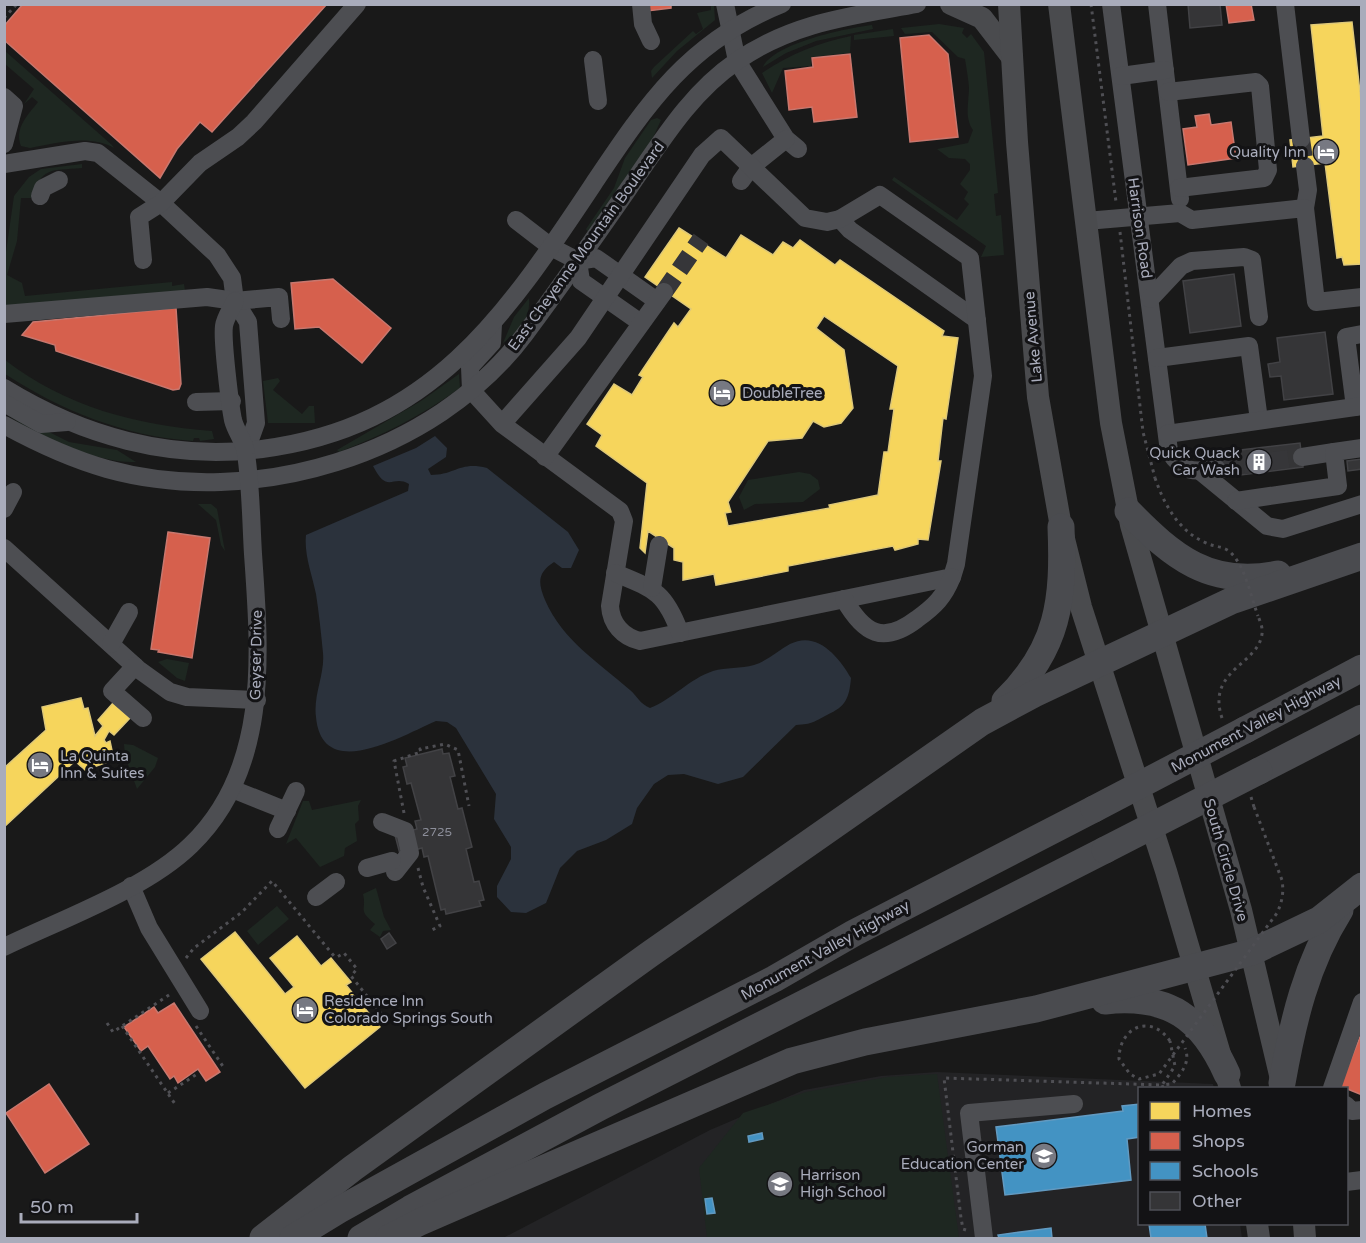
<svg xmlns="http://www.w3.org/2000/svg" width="1366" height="1243" font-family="'Varela Round',sans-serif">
  <rect width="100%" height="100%" fill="#191919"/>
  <!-- built -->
  <polygon fill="#232325" points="937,1072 1213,1084 1214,1088 1140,1088 1140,1224 1240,1224 1242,1238 503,1238 710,1130 804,1090 881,1076"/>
  <!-- green -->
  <g fill="#1e2721">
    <polygon points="711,5 714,5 715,20 677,51 652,78 651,71 654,67 693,31 696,34 703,29 697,13 711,10"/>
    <path d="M939 24 964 28 962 33 967 38 971 34 984 52 998 193 994 194 996 216 1001 215 1004 255 981 257 986 246 892 180 894 177 957 220 969 204 964 199 968 192 960 184 970 170V164L965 159 949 158 937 149 968 143 973 130C964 117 969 102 969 87 969 83 966 65 965 59L958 57 932 32 905 34 901 28Z"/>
    <path d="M872 25 873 29 816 41 786 53 763 67C774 43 847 28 872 25Z"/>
    <polygon points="893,29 894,36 854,40 854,35"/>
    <path d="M851 36 850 53 811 57V66L783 68 772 93 762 73C790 54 818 43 851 36Z"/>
    <path d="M5 51 112 145 114 148C90 134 57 143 30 148L21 146C14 128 28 115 38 102L32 97 24 104 34 89 5 64Z"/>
    <polygon points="657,118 661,120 652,140 588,232 586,229 614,188 625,158 651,120"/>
    <path d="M82 164V168C50 171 43 166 31 198H21L17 241 7 275 22 283 25 296 172 282V286L184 284 185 291 5 307V259L14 196 29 177 41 169Z"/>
    <path d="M529 298C531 319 519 332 503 343L514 317Z"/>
    <path d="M5 360C66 407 136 425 212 431L214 439 200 441 199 438H194L193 441C124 436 62 411 5 374Z"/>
    <path d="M459 374 460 388C421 416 383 435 339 452L337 450 421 401Z"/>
    <polygon points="278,378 280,381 273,390 302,414 309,406 314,406 315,423 268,423 263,381"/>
    <path d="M13 414 69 442 117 450 136 462C99 464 39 437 9 416Z"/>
    <polygon points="799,472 810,474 818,480 820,489 803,502 755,504 744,510 739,497 748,480"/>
    <polygon points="198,504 211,504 217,509 225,551 221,545 216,520"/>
    <polygon points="167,659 189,663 185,681 177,678 158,662"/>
    <polygon points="124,744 133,745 158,758 155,767 137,789 125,756"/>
    <polygon points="361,800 358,806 359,820 355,824 357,841 345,848 344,856 320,867 296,838 286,844 303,801 309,801 312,810"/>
    <path d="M376 888 384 917 391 930 383 931 380 937 370 930 375 924C357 909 367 911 363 894Z"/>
    <polygon points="277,906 289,919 258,945 247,931"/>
    <polygon points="937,1074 959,1238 707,1238 699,1168 743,1113 806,1092 887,1077"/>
  </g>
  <!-- water -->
  <path fill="#2b323c" d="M435 436 447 448 446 457 428 469 431 475C455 475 460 461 487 468L568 532 579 550 571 568H562L554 562C537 573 538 583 545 600 563 641 597 661 630 690 637 696 640 704 650 708 673 699 689 679 713 671 726 667 741 669 754 665 767 661 779 650 790 644 817 630 839 657 851 678 849 699 846 706 827 715 813 722 813 724 796 725L743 777 718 784 684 774 668 775 654 784 637 808 632 824 606 840 577 851 560 868 546 903 526 913 511 912 497 897V886L511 859V847L494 819 496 794 456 728 447 722 436 721C403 735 322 784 316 717 313 695 325 674 323 653 321 633 319 613 316 594 312 574 304 555 306 535L408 491 409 484C392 474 388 495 373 466L416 448Z"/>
  <!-- homes -->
  <g fill="#f6d55c" stroke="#dfc978" stroke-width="1.5" fill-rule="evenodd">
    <polygon points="1352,22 1362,110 1362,264 1344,265 1342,257 1337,258 1325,163 1293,167 1290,140 1323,136 1311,25"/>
    <path d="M679 228 726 258 741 235 773 255 783 242 793 248 800 240 835 265 840 260 944 331 942 336 958 338 946 419 943 418 938 461H941L928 540 918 539V544L895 550 893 546 788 566V571L716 585 714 574 683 580V562L674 560V548L648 531 645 553 640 548 647 483 596 446 602 435 587 424 614 384 632 395 643 377 639 375 674 323 678 327 691 309 645 277ZM824 316 898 366 890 409H894L888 452H884L878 495 829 505 830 508 728 526 725 513 731 512 728 502 768 441 802 438 813 421 824 427 841 423 853 408 844 350 816 328Z"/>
    <polygon points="81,698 84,709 88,708 95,736 103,726 98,720 113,703 130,718 114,735 109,731 104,740 106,743 110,741 114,760 85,770 75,761 4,827 4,768 46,730 42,707"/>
    <polygon points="235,932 285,994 294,987 270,958 297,936 321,966 331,958 351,982 346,985 380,1027 305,1088 201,959"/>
  </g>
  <!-- shops -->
  <g fill="#d6604d" stroke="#c8776e" stroke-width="1.5">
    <polygon points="23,4 327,4 212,132 200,122 177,149 160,178 4,40 4,26"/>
    <polygon points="647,4 671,4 671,8 647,11"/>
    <polygon points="1226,4 1251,4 1254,20 1229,23"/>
    <polygon points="929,35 948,54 958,137 910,142 900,38"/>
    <polygon points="850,54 857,117 814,122 812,107 789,110 785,71 813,67 812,58"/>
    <polygon points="1209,114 1211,125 1231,122 1236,158 1188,165 1183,129 1197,127 1195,116"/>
    <polygon points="333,279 391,328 362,363 319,327 295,329 291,283"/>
    <polygon points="176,308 181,384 179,389 173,390 56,351 55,345 22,335 33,322"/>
    <polygon points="168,532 210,538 192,658 158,652 159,650 151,649"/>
    <polygon points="174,1003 220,1072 206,1081 198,1069 178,1083 174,1076 170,1079 148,1046 141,1051 124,1027 154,1007 158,1013"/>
    <polygon points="1362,1032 1362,1095 1340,1086"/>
    <polygon points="49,1084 89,1144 45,1173 6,1113"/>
  </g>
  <!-- schools -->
  <g fill="#4393c3" stroke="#629ac1" stroke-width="1.5">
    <polygon points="1140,1104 1140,1137 1127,1139 1131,1180 1005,1195 996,1127 1123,1111 1122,1106"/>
    <polygon points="762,1133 763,1139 749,1142 748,1136"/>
    <polygon points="712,1198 715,1213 707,1214 705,1199"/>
    <polygon points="1149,1224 1205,1224 1207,1238 1151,1238"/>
    <polygon points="1051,1228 1052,1238 999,1238 998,1235"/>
  </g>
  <!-- building -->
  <g fill="#353537" stroke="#424245" stroke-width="1.5">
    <polygon points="1188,4 1220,4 1222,25 1190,28"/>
    <polygon points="1234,274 1241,326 1190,333 1183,281"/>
    <polygon points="1325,332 1333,394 1284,400 1281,376 1270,377 1268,364 1280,362 1277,338"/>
    <polygon points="1300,443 1303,467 1217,478 1215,453"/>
    <polygon points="1362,459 1362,469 1348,471 1347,461"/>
    <polygon points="442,749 443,754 449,753 455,776 450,777 458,809 462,808 472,847 466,849 474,882 479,881 484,900 479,901 481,906 446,914 445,909 441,910 428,856 424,857 422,848 400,854 395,835 417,829 415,821 421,820 411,783 407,784 403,767 407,766 405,758"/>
    <polygon points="389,933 396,943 387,949 381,939"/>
  </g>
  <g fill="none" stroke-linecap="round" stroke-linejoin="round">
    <!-- minor-tunnel -->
    <g stroke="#363639" stroke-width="18" stroke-dasharray="18 9" stroke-linecap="butt">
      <polyline points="1301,139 1305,166"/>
      <polyline points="664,292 701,239"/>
      <polyline points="1217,469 1302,457"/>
    </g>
    <!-- path -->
    <g stroke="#4f4f54" stroke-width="3" stroke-dasharray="3 4.5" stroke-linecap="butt">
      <polyline points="1091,4 1116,202"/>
      <polyline points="4,18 17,4"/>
      <polyline points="1120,232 1143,432 1155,478"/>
      <path d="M1222 718C1206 670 1258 665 1262 634 1263 628 1260 621 1258 616"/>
      <polyline points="1251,797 1254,807"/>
      <polyline points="404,813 394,761 421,752 420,749 445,744 458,750 469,806"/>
      <polyline points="418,868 423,887 440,926 430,931"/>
      <polyline points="186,958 194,948 242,912 272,881 334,956 337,957 344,953 357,969 351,976 383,1016"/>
      <polyline points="107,1023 113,1032 172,993"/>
      <polyline points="122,1026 175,1104"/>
      <polyline points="196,1026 224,1068"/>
      <path d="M1163 1088 1162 1085 1172 1084C1181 1073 1191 1063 1185 1048"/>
      <polyline points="168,1093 197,1074"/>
      <polyline points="966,1230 963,1229 961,1218 944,1078 1162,1085 1175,1066 1170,1041"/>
    </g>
    <!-- minor -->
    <g stroke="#4d4e52" stroke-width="18">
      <polyline points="641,4 643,24 651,41"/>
      <polyline points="725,4 737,61 786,139 798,149"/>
      <path d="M1111 4 1169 451C1183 473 1192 472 1217 469"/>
      <polyline points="1157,4 1180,199"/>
      <polyline points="1285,4 1301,139"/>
      <polyline points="593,60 598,101"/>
      <polyline points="1121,76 1165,70"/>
      <polyline points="1168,92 1256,82 1260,86 1268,170 1264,178 1179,188"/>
      <polyline points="4,97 14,106 4,144"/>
      <polyline points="4,164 85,151 98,153 161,203 217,255 232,278 235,301 248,322 256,423 246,451"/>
      <polyline points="1305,166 1308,190 1305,208"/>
      <polyline points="741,181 751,167 786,139"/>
      <polyline points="40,196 43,188 59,180"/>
      <polyline points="840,219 850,230 977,320"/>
      <polyline points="516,220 551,247 578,261 596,258 657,301"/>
      <polyline points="1086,221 1180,213 1192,220 1305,208 1316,302 1362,297"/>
      <polyline points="143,260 139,217 161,203 200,163 238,137 254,122 357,4"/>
      <polyline points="578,261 581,281 641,323"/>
      <polyline points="1150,299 1181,266 1192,261 1244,257 1252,260 1259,317"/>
      <polyline points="4,314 207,297 235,301 279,297 281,319"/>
      <path d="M493 324 492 343 470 367 471 390 502 424 620 511 624 521 610 606C611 624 623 637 640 641L952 577 956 564 983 376 970 258 880 195 840 219 827 222 805 218 721 138 702 155 578 338 502 424"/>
      <polyline points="1157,358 1249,346 1259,420"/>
      <path d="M4 388C82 436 170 461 262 449 433 427 506 315 594 183 647 104 689 41 782 4"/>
      <polyline points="196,402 232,401"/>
      <polyline points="4,403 41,424 67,422"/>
      <polyline points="1355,407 1346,337 1362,334"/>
      <path d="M4 425C37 443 71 459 107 469 252 509 434 456 525 334 561 286 595 237 629 188 661 142 690 93 737 61 793 22 852 16 917 4"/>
      <polyline points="1167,434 1362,406"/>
      <polyline points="545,457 664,292"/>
      <polyline points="1302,457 1334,452"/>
      <polyline points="1200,471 1267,526 1283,529 1362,504"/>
      <polyline points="1236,501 1338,486 1334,452 1362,448"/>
      <polyline points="4,509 13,492"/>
      <polyline points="4,548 138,669 170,692 187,697 257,700"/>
      <path d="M615 573C654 589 665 592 680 633"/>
      <polyline points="652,588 659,545"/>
      <path d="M844 599C864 634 883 645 917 619 935 606 944 597 952 577"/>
      <polyline points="111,644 129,612"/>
      <polyline points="135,666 112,691 143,718"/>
      <polyline points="232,789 287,811"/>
      <polyline points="382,822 405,831 410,853 395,872"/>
      <polyline points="278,829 296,791"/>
      <polyline points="367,868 392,861"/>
      <polyline points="131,886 149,928 200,1011"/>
      <polyline points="316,897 336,882"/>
      <path d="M4 947C62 919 146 889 191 845 270 769 260 654 253 554 251 521 251 487 246 454 245 442 236 432 233 420 230 405 222 340 224 326 225 318 232 308 235 301"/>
      <polyline points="1332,1088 1362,1002"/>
      <polyline points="1346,1105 1352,1111 1362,1110"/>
      <polyline points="1346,1182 1362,1180"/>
      <polyline points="984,1238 969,1113 1074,1104"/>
    </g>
    <!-- major -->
    <g stroke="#4a4b4e" stroke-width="22">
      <polyline points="951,4 982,18 1012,57"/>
      <polyline points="1009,4 1017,142 1038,397 1061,527 1081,607 1166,871 1230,1088"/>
      <polyline points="1059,4 1111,423 1131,525 1241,910 1281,1079"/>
      <polyline points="1257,1224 1259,1238"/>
      <polyline points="1304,1224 1305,1238"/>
    </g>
    <!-- highway -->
    <g stroke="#4a4b4f" stroke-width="27">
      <path d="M1128 511C1173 557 1210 588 1278 574"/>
      <path d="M1005 701C1059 648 1064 600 1061 527"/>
      <polyline points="1245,730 1362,668"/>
      <polyline points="1259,771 1362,718"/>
      <path d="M1105 1001C1169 994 1202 1018 1227 1074"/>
      <path d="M1282 1083C1293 1021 1306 964 1340 910"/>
      <polyline points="263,1238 353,1168 650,954 982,722 1034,694 1231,601 1362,556"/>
      <polyline points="293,1238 339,1210 545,1096 774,979 854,933 1094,809"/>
      <polyline points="361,1238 410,1209 600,1107 1105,850"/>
      <polyline points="389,1238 420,1222 792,1061 865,1042 1036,1009 1252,952 1319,920 1362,886"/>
    </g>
    <!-- path-bridge -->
    <g stroke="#4f4f54" stroke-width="3" stroke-dasharray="3 4.5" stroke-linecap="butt">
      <path d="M1155 478C1164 504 1178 530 1204 542 1215 548 1225 545 1233 555 1246 570 1251 597 1258 616"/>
      <path d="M1170 1041C1151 1013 1119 1027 1119 1059L1130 1074 1139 1079 1159 1074 1277 913C1282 902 1284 893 1282 880L1254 807"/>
    </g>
    <!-- highway-bridge -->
    <g stroke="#4a4b4f" stroke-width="27">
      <polyline points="1094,809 1245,730"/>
      <polyline points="1105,850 1259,771"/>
    </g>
  </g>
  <!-- icons -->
  <defs>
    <g id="hotel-disc" transform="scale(1.35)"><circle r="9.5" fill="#777982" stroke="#131315"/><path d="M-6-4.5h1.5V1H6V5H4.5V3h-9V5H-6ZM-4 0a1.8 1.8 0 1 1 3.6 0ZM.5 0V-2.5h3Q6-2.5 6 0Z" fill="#fff"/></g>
    <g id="building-disc" transform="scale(1.35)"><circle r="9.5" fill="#777982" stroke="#131315"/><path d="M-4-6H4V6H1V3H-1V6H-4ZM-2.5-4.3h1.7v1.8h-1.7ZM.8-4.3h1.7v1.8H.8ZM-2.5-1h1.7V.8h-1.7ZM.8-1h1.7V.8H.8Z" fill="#fff"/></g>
    <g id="school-disc" transform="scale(1.35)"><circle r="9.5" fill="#777982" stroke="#131315"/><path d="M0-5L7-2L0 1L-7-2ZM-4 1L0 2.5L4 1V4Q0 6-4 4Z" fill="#fff"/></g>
  </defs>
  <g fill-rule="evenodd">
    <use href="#hotel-disc" x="1326" y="152"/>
    <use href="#hotel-disc" x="722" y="393"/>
    <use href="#building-disc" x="1259" y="462"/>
    <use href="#hotel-disc" x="40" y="765"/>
    <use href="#hotel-disc" x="305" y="1010"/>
    <use href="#school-disc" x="1044" y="1156"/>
    <use href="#school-disc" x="780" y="1184"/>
  </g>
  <g text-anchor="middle" stroke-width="6" stroke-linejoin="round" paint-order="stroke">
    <!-- number labels -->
    <g font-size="12" fill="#8c8e9a">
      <text x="437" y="836">2725</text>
    </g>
    <!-- poi labels -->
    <g font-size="15" fill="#a9acbb" stroke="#131315" text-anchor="start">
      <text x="1306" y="157" text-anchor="end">Quality Inn</text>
      <text x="742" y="398">DoubleTree</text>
      <text x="1240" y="458" text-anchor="end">Quick Quack<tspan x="1240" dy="17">Car Wash</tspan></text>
      <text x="60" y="761">La Quinta<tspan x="60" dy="17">Inn &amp; Suites</tspan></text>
      <text x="324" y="1006">Residence Inn<tspan x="324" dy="17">Colorado Springs South</tspan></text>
      <text x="1024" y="1152" text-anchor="end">Gorman<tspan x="1024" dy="17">Education Center</tspan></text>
      <text x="800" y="1180">Harrison<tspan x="800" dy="17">High School</tspan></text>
    </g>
    <!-- street labels -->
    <g font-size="15" fill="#a9acbb" stroke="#131315">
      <text transform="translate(1140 228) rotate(82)" y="5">Harrison Road</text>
      <text transform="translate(586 246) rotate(-54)" y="5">East Cheyenne Mountain Boulevard</text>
      <text transform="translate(1033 337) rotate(-95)" y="5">Lake Avenue</text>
      <text transform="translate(256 655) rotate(-89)" y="5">Geyser Drive</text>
      <text transform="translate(1256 724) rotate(-28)" y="5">Monument Valley Highway</text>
      <text transform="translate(1226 860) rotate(74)" y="5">South Circle Drive</text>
      <text transform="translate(825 950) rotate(-29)" y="5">Monument Valley Highway</text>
    </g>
  </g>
  <!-- border -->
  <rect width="1366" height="1243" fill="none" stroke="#a9acbb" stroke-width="12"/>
  <!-- legend -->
  <rect x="1138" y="1087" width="210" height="138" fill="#131315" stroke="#4f5057" stroke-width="1.5"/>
  <rect x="1150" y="1102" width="30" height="18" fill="#f6d55c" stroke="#4f5057" stroke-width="1.5"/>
  <text x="1192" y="1117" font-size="18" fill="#a9acbb">Homes</text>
  <rect x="1150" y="1132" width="30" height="18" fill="#d6604d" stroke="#4f5057" stroke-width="1.5"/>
  <text x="1192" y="1147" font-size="18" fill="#a9acbb">Shops</text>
  <rect x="1150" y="1162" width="30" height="18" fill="#4393c3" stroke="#4f5057" stroke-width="1.5"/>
  <text x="1192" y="1177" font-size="18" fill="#a9acbb">Schools</text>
  <rect x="1150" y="1192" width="30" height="18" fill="#353537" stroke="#4f5057" stroke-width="1.5"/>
  <text x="1192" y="1207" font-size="18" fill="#a9acbb">Other</text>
  <!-- scale -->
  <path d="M21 1213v9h116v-9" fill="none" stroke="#a9acbb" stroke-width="3"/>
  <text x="30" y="1213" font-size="18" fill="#a9acbb" stroke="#131315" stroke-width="4.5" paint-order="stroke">50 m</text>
</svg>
